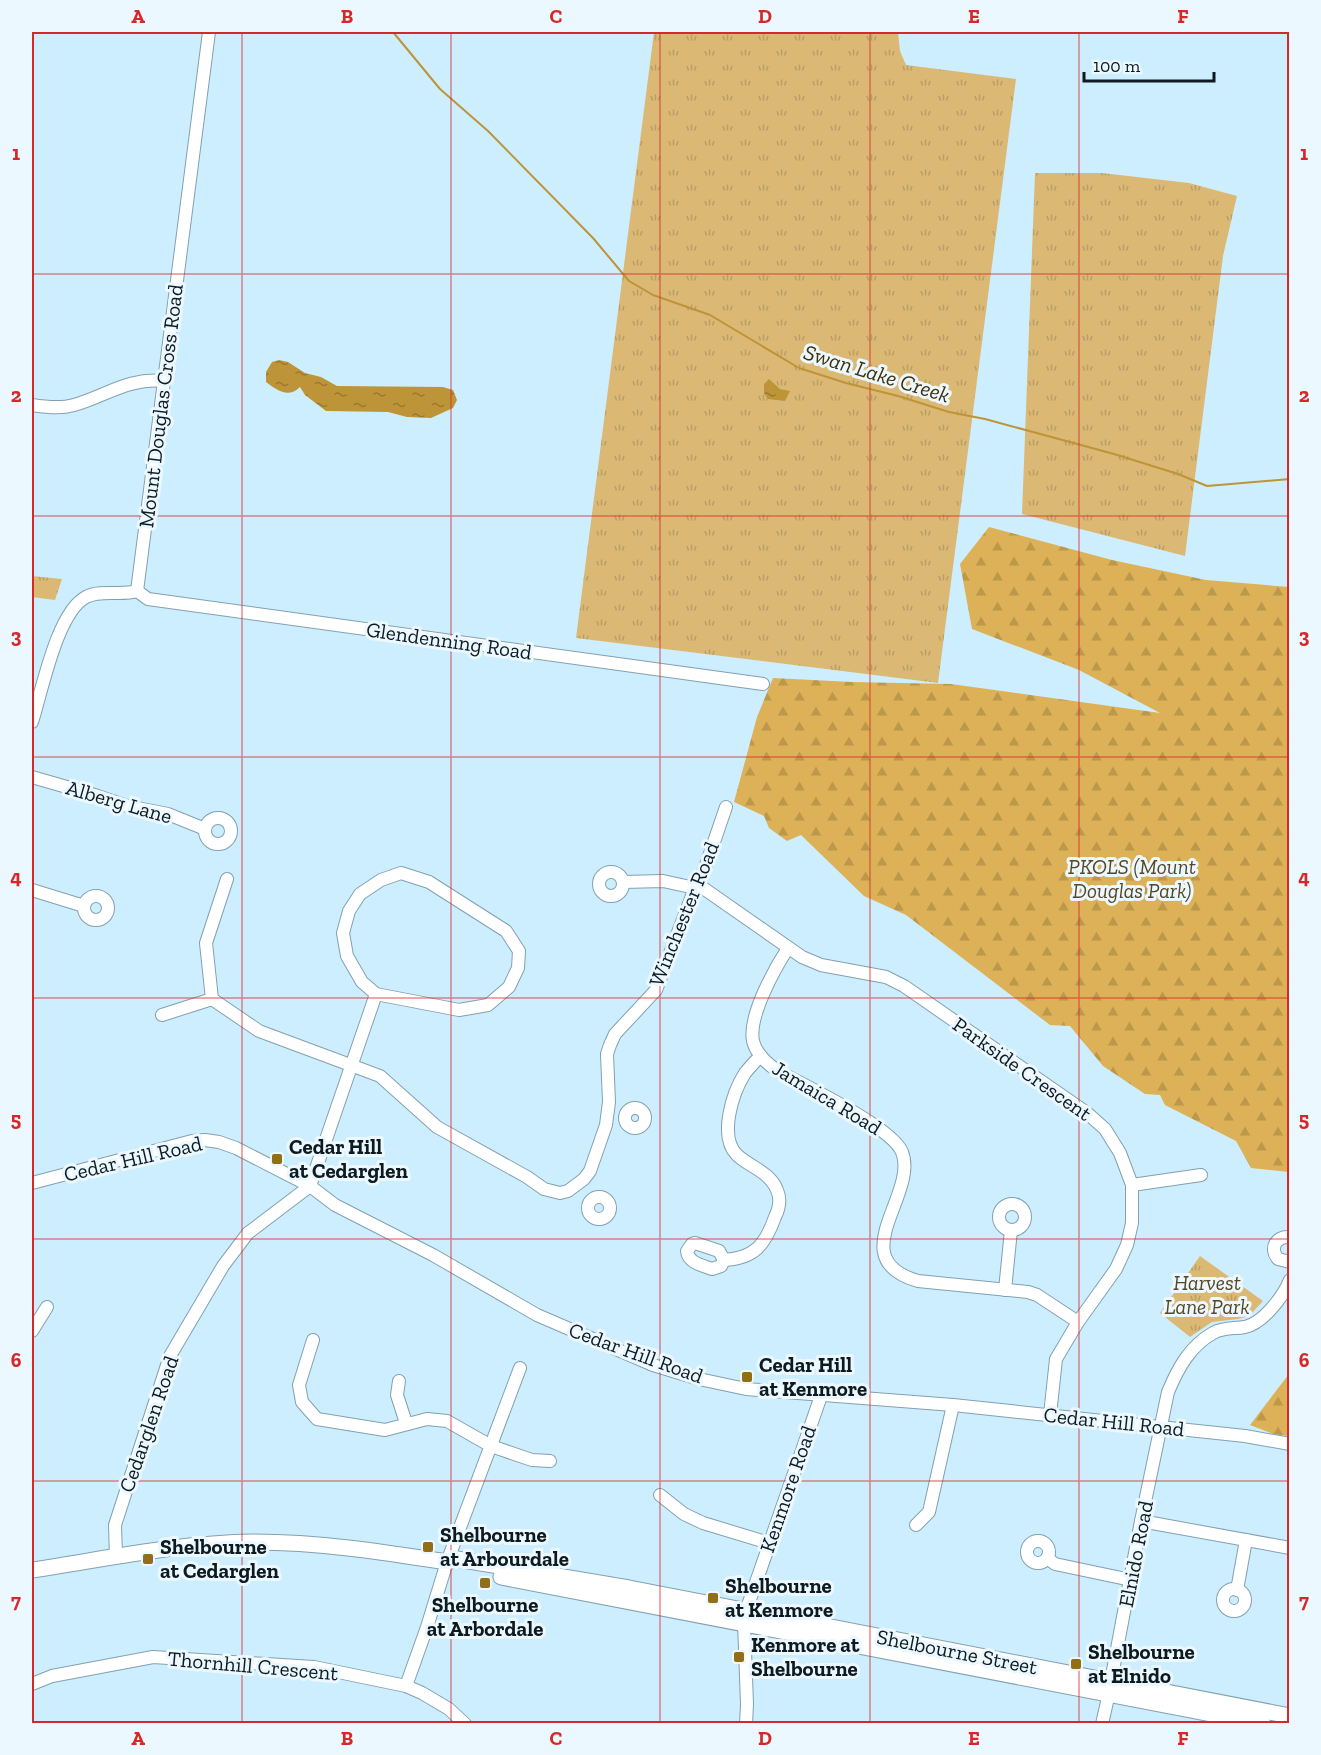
<svg xmlns="http://www.w3.org/2000/svg" width="1321" height="1755" font-family="'Zilla Slab',serif">
  <defs>
    <pattern id="grass-tufts" width="24" height="20" patternUnits="userSpaceOnUse" patternTransform="scale(1.5)"><rect width="24" height="20" fill="#dbb975"/><path d="M3 7l-1-3M5 7V3M7 7l1-3M15 17l-1-3M17 17v-4M19 17l1-3" fill="none" stroke="#bb9e65"/></pattern>
    <pattern id="forest-firs" width="22" height="20" patternUnits="userSpaceOnUse" patternTransform="scale(1.5)"><rect width="22" height="20" fill="#dcb157"/><path d="M5 1l3.5 6h-7zM16 11l3.5 6h-7z" fill="#bc984b"/></pattern>
    <pattern id="water-ripples" width="26" height="14" patternUnits="userSpaceOnUse" patternTransform="scale(1.5)"><rect width="26" height="14" fill="#be9438"/><path d="M2 4q2-2 4 0t4 0M15 11q2-2 4 0t4 0" fill="none" stroke="#99782f"/></pattern>
  </defs>
  <rect width="100%" height="100%" fill="#cdeeff"/>
  <!-- grass -->
  <g fill="url(#grass-tufts)">
    <polygon points="654,32 898,32 900,51 906,65 1016,79 938,683 576,638"/>
    <polygon points="1035,173 1102,173 1189,183 1237,196 1223,256 1185,556 1022,514"/>
    <polygon points="32,576 62,579 55,600 32,597"/>
    <polygon points="1200,1256 1263,1301 1249,1316 1238,1319 1212,1322 1190,1337 1160,1313"/>
  </g>
  <!-- forest -->
  <g fill="url(#forest-firs)">
    <polygon points="989,527 1112,560 1206,580 1289,587 1289,1172 1251,1168 1236,1141 1165,1105 1160,1095 1145,1094 1103,1066 1070,1026 1050,1025 906,915 864,896 801,835 787,841 769,828 764,816 734,802 757,717 773,678 852,682 951,684 1160,713 1079,670 972,629 960,564"/>
    <polygon points="1289,1374 1289,1436 1273,1434 1250,1425"/>
  </g>
  <!-- water -->
  <g fill="url(#water-ripples)">
    <path d="M279 360 288 362 305 373 321 377 337 386 443 387 453 390 457 400 453 408 431 418 407 417 388 412 326 411 305 395 300 387C288 399 277 390 266 382V372L272 362Z"/>
    <polygon points="769,379 780,389 790,391 785,401 768,399 764,393 764,384"/>
  </g>
  <g fill="none" stroke-linecap="round" stroke-linejoin="round">
    <!-- stream -->
    <polyline stroke="#be9438" stroke-width="2" points="393,32 440,89 488,131 593,238 629,281 653,295 710,315 799,368 846,383 898,396 949,412 985,419 1114,454 1178,474 1207,486 1290,479"/>
    <!-- minor casing -->
    <g stroke="#82a1b0" stroke-width="14">
      <g id="minor">
        <path d="M32 405C45 407 60 409 74 405 105 396 130 377 164 381"/>
        <polyline points="137,591 148,599 763,684"/>
        <polyline points="137,591 209,32"/>
        <path d="M32 722C42 691 57 612 86 597 101 589 121 596 137 591"/>
        <polyline points="32,777 98,796 127,806 168,814 205,829"/>
        <circle cx="218" cy="831" r="13"/>
        <circle cx="611" cy="884" r="12"/>
        <polygon points="401,873 429,882 506,931 519,951 518,968 509,987 488,1005 459,1010 376,994 362,982 347,956 343,933 349,911 360,894 381,880"/>
        <polyline points="227,879 206,943 212,999 259,1031 380,1076 437,1127 527,1177 544,1189 560,1193 568,1191 584,1179 590,1171 606,1125 609,1102 607,1054 610,1045 615,1034 656,990 695,888 705,868 726,807"/>
        <polyline points="623,882 663,881 695,888 703,888 802,957 821,965 886,977 904,986 1087,1113 1105,1129 1120,1153 1132,1185 1132,1223 1127,1245 1116,1269 1078,1322 1056,1359 1050,1415"/>
        <polyline points="32,890 84,906"/>
        <circle cx="96" cy="908" r="12"/>
        <path d="M788 948C775 968 748 1016 753 1041 756 1054 767 1063 776 1070 803 1085 892 1127 902 1152 919 1194 841 1259 918 1281L1028 1292 1037 1295 1078 1322"/>
        <polyline points="162,1015 212,999"/>
        <circle cx="635" cy="1118" r="10"/>
        <polyline points="32,1183 192,1141 205,1140 219,1142 236,1148 310,1186 335,1205 433,1255 537,1315 653,1365 699,1379 746,1389 953,1405 1245,1436 1290,1444"/>
        <polyline points="1132,1185 1201,1175"/>
        <circle cx="599" cy="1208" r="11"/>
        <circle cx="1012" cy="1217" r="13"/>
        <path d="M1290 1237C1276 1236 1269 1248 1278 1259L1290 1262"/>
        <path d="M695 1243 719 1251 724 1260 721 1266 712 1269C702 1265 688 1263 687 1251L692 1244Z"/>
        <path d="M724 1260C755 1258 765 1245 775 1217 779 1209 781 1199 777 1190 770 1172 750 1167 737 1155 718 1136 733 1092 745 1073 750 1067 755 1061 761 1056"/>
        <polyline points="1005,1290 1011,1230"/>
        <polyline points="32,1331 47,1307"/>
        <polyline points="313,1340 299,1385 302,1402 317,1419 385,1430 427,1419 447,1421 491,1446 532,1460 550,1461"/>
        <polyline points="399,1381 397,1395 406,1423"/>
        <polyline points="660,1495 684,1514 703,1523 769,1543"/>
        <polyline points="1141,1521 1290,1548"/>
        <polyline points="916,1525 929,1512 953,1405"/>
        <circle cx="1038" cy="1552" r="11"/>
        <polyline points="116,1557 115,1525 170,1356 223,1266 248,1233 310,1186 376,994"/>
        <polyline points="1047,1558 1055,1564 1131,1580"/>
        <circle cx="1234" cy="1600" r="11"/>
        <polyline points="1237,1590 1246,1540"/>
        <path d="M1111 1681 1141 1521 1168 1392C1178 1368 1190 1346 1213 1333 1224 1327 1234 1329 1245 1327 1263 1323 1283 1297 1290 1280"/>
        <polyline points="32,1684 52,1676 153,1657 314,1667 406,1686 422,1693 449,1709 465,1724"/>
        <polyline points="406,1686 427,1627 447,1562 520,1368"/>
        <polyline points="746,1724 747,1704 744,1623 746,1611 821,1396"/>
        <polyline points="1102,1724 1109,1693"/>
      </g>
    </g>
    <!-- major casing -->
    <g stroke="#82a1b0" stroke-width="17">
      <g id="major">
        <path d="M32 1570C105 1559 178 1543 253 1542 318 1542 383 1552 447 1562L457 1559 629 1588 1290 1716"/>
        <polyline points="501,1577 1263,1724"/>
      </g>
    </g>
    <!-- minor -->
    <use href="#minor" stroke="#fff" stroke-width="12"/>
    <!-- major -->
    <use href="#major" stroke="#fff" stroke-width="15"/>
  </g>
  <!-- grid -->
  <path fill="none" stroke="#d62828" stroke-width="1.5" stroke-opacity="0.55" d="M242 32V1724M451 32V1724M660 32V1724M870 32V1724M1079 32V1724M32 274H1290M32 516H1290M32 757H1290M32 998H1290M32 1239H1290M32 1481H1290"/>
  <!-- markers -->
  <g fill="#926e15" stroke="#ebf8ff" stroke-width="2">
    <rect x="271" y="1153" width="12" height="12" rx="3"/>
    <rect x="741" y="1371" width="12" height="12" rx="3"/>
    <rect x="422" y="1541" width="12" height="12" rx="3"/>
    <rect x="142" y="1553" width="12" height="12" rx="3"/>
    <rect x="479" y="1577" width="12" height="12" rx="3"/>
    <rect x="707" y="1592" width="12" height="12" rx="3"/>
    <rect x="733" y="1651" width="12" height="12" rx="3"/>
    <rect x="1070" y="1658" width="12" height="12" rx="3"/>
  </g>
  <g text-anchor="middle" stroke-width="6" stroke-linejoin="round" paint-order="stroke">
    <!-- street labels -->
    <g font-size="21" fill="#0e1a20" stroke="#ebf8ff">
      <text transform="translate(161 406) rotate(-83)" y="7">Mount Douglas Cross Road</text>
      <text transform="translate(449 641) rotate(8)" y="7">Glendenning Road</text>
      <text transform="translate(119 802) rotate(16)" y="7">Alberg Lane</text>
      <text transform="translate(684 914) rotate(-68)" y="7">Winchester Road</text>
      <text transform="translate(1022 1069) rotate(35)" y="7">Parkside Crescent</text>
      <text transform="translate(827 1098) rotate(31)" y="7">Jamaica Road</text>
      <text transform="translate(133 1159) rotate(-13)" y="7">Cedar Hill Road</text>
      <text transform="translate(636 1353) rotate(20)" y="7">Cedar Hill Road</text>
      <text transform="translate(1114 1422) rotate(6)" y="7">Cedar Hill Road</text>
      <text transform="translate(149 1424) rotate(-71)" y="7">Cedarglen Road</text>
      <text transform="translate(788 1489) rotate(-71)" y="7">Kenmore Road</text>
      <text transform="translate(1136 1554) rotate(-79)" y="7">Elnido Road</text>
      <text transform="translate(957 1652) rotate(11)" y="7">Shelbourne Street</text>
      <text transform="translate(253 1666) rotate(5)" y="7">Thornhill Crescent</text>
    </g>
    <!-- park labels -->
    <g font-size="21" font-style="italic" fill="#594621" stroke="#ebf8ff">
      <text x="1132" y="874">PKOLS (Mount<tspan x="1132" dy="24">Douglas Park)</tspan></text>
      <text x="1207" y="1290">Harvest<tspan x="1207" dy="24">Lane Park</tspan></text>
    </g>
    <!-- poi labels -->
    <g font-size="21" font-weight="bold" fill="#0e1a20" stroke="#ebf8ff" text-anchor="start">
      <text x="289" y="1154">Cedar Hill<tspan x="289" dy="24">at Cedarglen</tspan></text>
      <text x="759" y="1372">Cedar Hill<tspan x="759" dy="24">at Kenmore</tspan></text>
      <text x="440" y="1542">Shelbourne<tspan x="440" dy="24">at Arbourdale</tspan></text>
      <text x="160" y="1554">Shelbourne<tspan x="160" dy="24">at Cedarglen</tspan></text>
      <text x="725" y="1593">Shelbourne<tspan x="725" dy="24">at Kenmore</tspan></text>
      <text x="485" y="1612" text-anchor="middle">Shelbourne<tspan x="485" dy="24">at Arbordale</tspan></text>
      <text x="751" y="1652">Kenmore at<tspan x="751" dy="24">Shelbourne</tspan></text>
      <text x="1088" y="1659">Shelbourne<tspan x="1088" dy="24">at Elnido</tspan></text>
    </g>
    <!-- water labels -->
    <g font-size="22" font-style="italic" fill="#423008" stroke="#ebf8ff">
      <text transform="translate(877 373) rotate(17)" y="8">Swan Lake Creek</text>
    </g>
  </g>
  <!-- border -->
  <rect width="1321" height="1755" fill="none" stroke="#ebf8ff" stroke-width="66"/>
  <!-- scale -->
  <path d="M1084 72v9h130v-9" fill="none" stroke="#0e1a20" stroke-width="3"/>
  <text x="1093" y="72" font-size="18" fill="#0e1a20" stroke="#ebf8ff" stroke-width="4.5" paint-order="stroke">100 m</text>
  <rect x="33" y="33" width="1255" height="1689" fill="none" stroke="#d62828" stroke-width="2"/>
  <g font-size="20" text-anchor="middle" font-weight="bold" fill="#d62828">
    <text x="138" y="23">A</text>
    <text x="347" y="23">B</text>
    <text x="556" y="23">C</text>
    <text x="765" y="23">D</text>
    <text x="974" y="23">E</text>
    <text x="1183" y="23">F</text>
    <text x="16" y="160">1</text>
    <text x="1304" y="160">1</text>
    <text x="16" y="402">2</text>
    <text x="1304" y="402">2</text>
    <text x="16" y="643">3</text>
    <text x="1304" y="643">3</text>
    <text x="16" y="884">4</text>
    <text x="1304" y="884">4</text>
    <text x="16" y="1126">5</text>
    <text x="1304" y="1126">5</text>
    <text x="16" y="1367">6</text>
    <text x="1304" y="1367">6</text>
    <text x="16" y="1608">7</text>
    <text x="1304" y="1608">7</text>
    <text x="138" y="1745">A</text>
    <text x="347" y="1745">B</text>
    <text x="556" y="1745">C</text>
    <text x="765" y="1745">D</text>
    <text x="974" y="1745">E</text>
    <text x="1183" y="1745">F</text>
  </g>
</svg>
